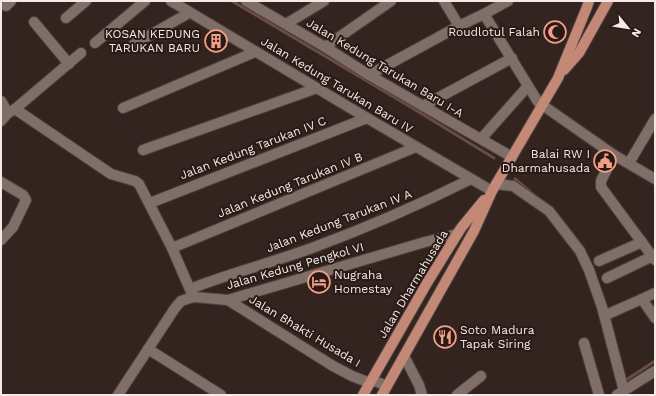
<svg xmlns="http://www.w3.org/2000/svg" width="656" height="396" font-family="'Work Sans',sans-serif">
  <rect width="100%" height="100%" fill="#33241f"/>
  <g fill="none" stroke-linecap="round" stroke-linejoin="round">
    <!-- stream -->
    <g stroke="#6a4b45" stroke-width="3">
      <polyline points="232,1 414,109 494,158"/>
      <polyline points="515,179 534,195"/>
      <polyline points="623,382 655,361"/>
    </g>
    <!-- minor casing -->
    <g stroke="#4e423e" stroke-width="12">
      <g id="minor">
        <polyline points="171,1 367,118 492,191"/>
        <polyline points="246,1 325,47 369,75 512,157"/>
        <polyline points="444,1 459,26"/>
        <polyline points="6,6 11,1"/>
        <polyline points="484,14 538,102 614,155 655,179"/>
        <polyline points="66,18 86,1"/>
        <polyline points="34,22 69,64"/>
        <polyline points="286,24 324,1"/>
        <polyline points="95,43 145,1"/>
        <polyline points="134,44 189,13"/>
        <polyline points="325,47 391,1"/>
        <polyline points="369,75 459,26 484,14 508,1"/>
        <polyline points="1,101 8,113"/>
        <polyline points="423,106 512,58"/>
        <polyline points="123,108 255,52"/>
        <polyline points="15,109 111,174 135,181 139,184 172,248 192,294"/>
        <polyline points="1,121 8,113 15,109 81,53"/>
        <polyline points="481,139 528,86"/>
        <polyline points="143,150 317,88"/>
        <polyline points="614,155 601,181 601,187 655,260"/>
        <polyline points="629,163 655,119"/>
        <polyline points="1,182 23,195 26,200 13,227 1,240"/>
        <polyline points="496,184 513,186 549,211 580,251 589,270 602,307 624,391"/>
        <polyline points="150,203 367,118"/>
        <polyline points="172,248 416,147"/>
        <polyline points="599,261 642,242"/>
        <polyline points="607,278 655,255"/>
        <path d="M190 289C230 273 271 263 312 248 366 228 419 205 471 179"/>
        <polyline points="655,293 642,299 655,318"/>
        <polyline points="228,300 333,366 352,376 370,383"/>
        <polyline points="608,314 642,299"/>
        <polyline points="584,343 599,395"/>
        <polyline points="148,349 221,395"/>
        <polyline points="404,356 419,385 422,395"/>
        <polyline points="372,380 387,386"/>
        <polyline points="118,395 175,308 181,301 187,299 194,297 228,300 425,242 457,234"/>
        <polyline points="457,395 481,376"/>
        <polyline points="617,395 655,371"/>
      </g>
    </g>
    <!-- major casing -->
    <g stroke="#4e423e" stroke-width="12">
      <g id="major">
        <polyline points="564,70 579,53 608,1"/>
        <polyline points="363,395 427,283 461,228 484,200"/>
        <polyline points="382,395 474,231 492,191 558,78 587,7 589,1"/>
      </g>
    </g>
    <!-- minor -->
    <use href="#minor" stroke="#806e69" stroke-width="10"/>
    <!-- major -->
    <use href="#major" stroke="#c48876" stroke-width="10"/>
  </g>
  <!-- icons -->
  <defs>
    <g id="mosque-ring" transform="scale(1.15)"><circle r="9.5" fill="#291a16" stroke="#f39f86" stroke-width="1.5"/><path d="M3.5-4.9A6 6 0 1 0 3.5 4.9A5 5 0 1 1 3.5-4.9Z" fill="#f39f86"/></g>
    <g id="building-ring" transform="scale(1.15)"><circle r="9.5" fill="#291a16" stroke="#f39f86" stroke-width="1.5"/><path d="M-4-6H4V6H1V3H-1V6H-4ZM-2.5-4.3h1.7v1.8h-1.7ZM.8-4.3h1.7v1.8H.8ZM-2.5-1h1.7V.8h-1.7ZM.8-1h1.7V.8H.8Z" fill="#f39f86"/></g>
    <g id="civic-ring" transform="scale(1.15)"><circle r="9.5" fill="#291a16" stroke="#f39f86" stroke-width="1.5"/><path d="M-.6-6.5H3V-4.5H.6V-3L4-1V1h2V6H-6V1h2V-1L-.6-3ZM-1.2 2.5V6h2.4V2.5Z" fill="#f39f86"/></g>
    <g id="hotel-ring" transform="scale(1.15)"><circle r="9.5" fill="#291a16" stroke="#f39f86" stroke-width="1.5"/><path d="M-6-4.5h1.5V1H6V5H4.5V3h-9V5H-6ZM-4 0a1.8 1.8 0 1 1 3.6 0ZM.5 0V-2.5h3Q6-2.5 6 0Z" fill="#f39f86"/></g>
    <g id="restaurant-ring" transform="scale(1.15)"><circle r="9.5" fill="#291a16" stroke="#f39f86" stroke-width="1.5"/><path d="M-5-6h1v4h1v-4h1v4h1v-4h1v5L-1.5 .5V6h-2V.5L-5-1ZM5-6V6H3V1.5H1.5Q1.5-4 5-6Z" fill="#f39f86"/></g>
  </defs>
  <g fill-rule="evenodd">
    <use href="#mosque-ring" x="555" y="32"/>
    <use href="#building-ring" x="216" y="41"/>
    <use href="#civic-ring" x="605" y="161"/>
    <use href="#hotel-ring" x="319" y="282"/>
    <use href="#restaurant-ring" x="445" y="337"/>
  </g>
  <g text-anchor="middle" stroke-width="4" stroke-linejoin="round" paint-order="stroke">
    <!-- poi labels -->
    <g font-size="12" fill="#f4e9e6" stroke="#291a16" text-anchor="end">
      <text x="540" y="36">Roudlotul Falah</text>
      <text x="200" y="38">KOSAN KEDUNG<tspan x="200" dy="14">TARUKAN BARU</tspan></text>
      <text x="590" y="158">Balai RW I<tspan x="590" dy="14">Dharmahusada</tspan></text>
      <text x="334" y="279" text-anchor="start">Nugraha<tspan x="334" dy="14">Homestay</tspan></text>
      <text x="460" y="334" text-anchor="start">Soto Madura<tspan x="460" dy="14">Tapak Siring</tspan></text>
    </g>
    <!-- street labels -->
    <g font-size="12" fill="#f4e9e6" stroke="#291a16">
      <text transform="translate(385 68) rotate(31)" y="4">Jalan Kedung Tarukan Baru I-A</text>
      <text transform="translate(337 85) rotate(31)" y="4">Jalan Kedung Tarukan Baru IV</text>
      <text transform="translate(253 148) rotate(-21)" y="4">Jalan Kedung Tarukan IV C</text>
      <text transform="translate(290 185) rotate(-22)" y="4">Jalan Kedung Tarukan IV B</text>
      <text transform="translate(339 221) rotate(-21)" y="4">Jalan Kedung Tarukan IV A</text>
      <text transform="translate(295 266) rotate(-16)" y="4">Jalan Kedung Pengkol VI</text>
      <text transform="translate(413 284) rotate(-59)" y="4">Jalan Dharmahusada</text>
      <text transform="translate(305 331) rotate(31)" y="4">Jalan Bhakti Husada I</text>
    </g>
  </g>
  <!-- border -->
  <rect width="656" height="396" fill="none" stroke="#f4e9e6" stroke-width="4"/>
  <!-- north arrow -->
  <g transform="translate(628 28) rotate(120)" stroke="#291a16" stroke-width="3" paint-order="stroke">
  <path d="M0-3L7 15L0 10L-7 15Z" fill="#f4e9e6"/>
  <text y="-6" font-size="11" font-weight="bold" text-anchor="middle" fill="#f4e9e6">N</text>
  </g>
</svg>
